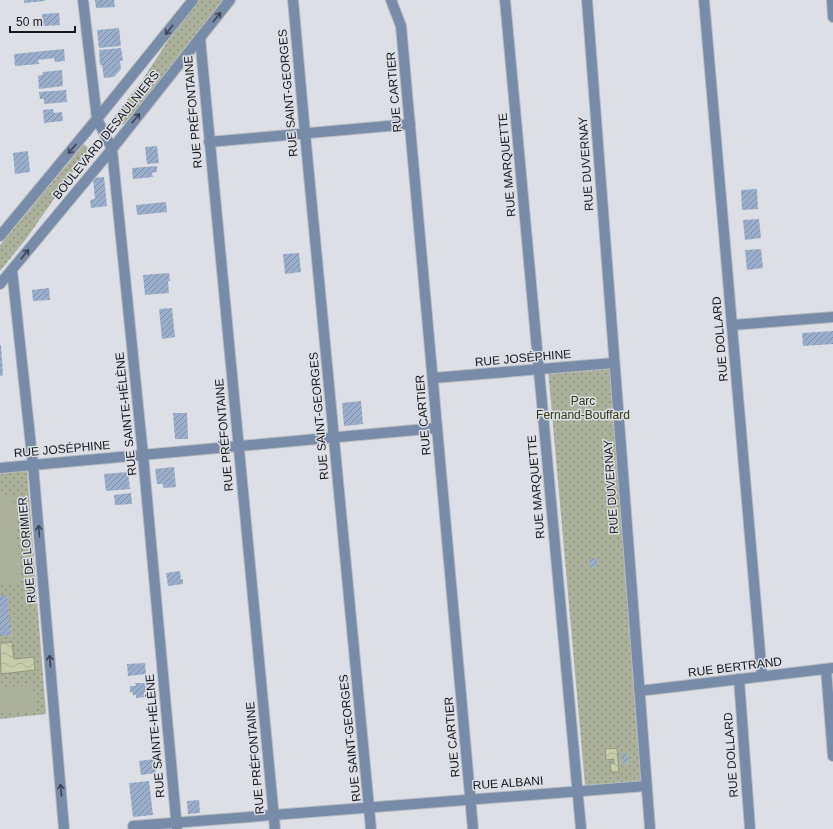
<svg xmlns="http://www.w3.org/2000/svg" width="833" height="829" font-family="Arial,sans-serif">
  <defs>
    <pattern id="park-dots" width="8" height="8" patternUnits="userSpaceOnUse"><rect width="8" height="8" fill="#acb19b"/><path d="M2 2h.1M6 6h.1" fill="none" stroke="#8b8f7e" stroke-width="1.8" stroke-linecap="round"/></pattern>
    <pattern id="water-waves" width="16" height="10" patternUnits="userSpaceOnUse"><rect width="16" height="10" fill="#c6cdaa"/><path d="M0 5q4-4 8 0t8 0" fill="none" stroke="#a9af92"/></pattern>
    <pattern id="building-hatch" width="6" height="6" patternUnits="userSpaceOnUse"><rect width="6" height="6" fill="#9baecb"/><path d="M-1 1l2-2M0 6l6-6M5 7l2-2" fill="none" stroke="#7d8da4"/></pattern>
  </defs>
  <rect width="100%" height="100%" fill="#dce0e6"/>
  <!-- park -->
  <g fill="url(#park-dots)">
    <polygon points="198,0 224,0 125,123 118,127 114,117 143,79 180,22"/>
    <polygon points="84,144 89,149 26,239 0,271 0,245"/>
    <polygon points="612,366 643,783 585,785 548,369"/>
    <polygon points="27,470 46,714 0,719 0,473"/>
  </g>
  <!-- garden -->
  <g fill="#acb19b">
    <polygon points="13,494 21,583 0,585 0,495"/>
    <polygon points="33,685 36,710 0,713 0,687"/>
  </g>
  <!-- water -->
  <g fill="url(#water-waves)" stroke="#91967e">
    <polygon points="12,642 14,659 34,657 35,670 1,674 0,643"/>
    <polygon points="617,748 619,772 611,772 610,764 614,763 614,759 606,760 605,749"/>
  </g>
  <!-- building -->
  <g fill="url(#building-hatch)">
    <polygon points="24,0 45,0 45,1 24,3"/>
    <polygon points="95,0 114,0 115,7 96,8"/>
    <polygon points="59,13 60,25 43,26 42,14"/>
    <polygon points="119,28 121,46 99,48 97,30"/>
    <polygon points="121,48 123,61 120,61 121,69 114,77 104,78 102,65 100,65 99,50"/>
    <polygon points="64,49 65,61 55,62 54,58 38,60 39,64 15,66 14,54"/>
    <polygon points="62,70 63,86 39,89 38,76 42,75 43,72"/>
    <polygon points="66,90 67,102 44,104 44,99 40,99 39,92"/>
    <polygon points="53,109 54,113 62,112 63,121 44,123 43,110"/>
    <polygon points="157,146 159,163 147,164 145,147"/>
    <polygon points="28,151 30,172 15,174 13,153"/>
    <polygon points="157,166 157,172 152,173 153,177 133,179 132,168"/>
    <polygon points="104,177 107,206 91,208 90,200 95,199 93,178"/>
    <polygon points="757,189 758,209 742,210 741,190"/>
    <polygon points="166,202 167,212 137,215 136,205"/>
    <polygon points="759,219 761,238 745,240 743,220"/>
    <polygon points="761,249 763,268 747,270 745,250"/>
    <polygon points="299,253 301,272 285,274 283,254"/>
    <polygon points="169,273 170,281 168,281 169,293 145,295 143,275"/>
    <polygon points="49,288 50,300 33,301 32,290"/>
    <polygon points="172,308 175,337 162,339 159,309"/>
    <polygon points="833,331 833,344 803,346 802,333"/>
    <polygon points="0,345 1,345 3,375 0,376"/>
    <polygon points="361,401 363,424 344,426 342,403"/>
    <polygon points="173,413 187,413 188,439 175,439"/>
    <polygon points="174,467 176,487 163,488 163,484 157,484 155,469"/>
    <polygon points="128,472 130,489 106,491 104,474"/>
    <polygon points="131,493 132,504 115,505 114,495"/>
    <polygon points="597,558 597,567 590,567 589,559"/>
    <polygon points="180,571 181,580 183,579 183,584 168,586 166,573"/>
    <polygon points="7,595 11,635 0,636 0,596"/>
    <polygon points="145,663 146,674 128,676 127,664"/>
    <polygon points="135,683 146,683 147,692 144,692 145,697 136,698 136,695 133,695 132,692 130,692 130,686 136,686"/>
    <polygon points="627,753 628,764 623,764 622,754"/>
    <polygon points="155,759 156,773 141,775 139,761"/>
    <polygon points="149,781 153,815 133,817 129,783"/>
    <polygon points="199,800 200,813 188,814 187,801"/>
  </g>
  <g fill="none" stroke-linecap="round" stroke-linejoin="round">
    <!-- minor casing -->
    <g stroke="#b8bcc1" stroke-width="12">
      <g id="minor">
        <polyline points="83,0 97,119 112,149 143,455 177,829"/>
        <polyline points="293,0 305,133 371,829"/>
        <polyline points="391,0 401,26 473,829"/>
        <polyline points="505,0 581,829"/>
        <polyline points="587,0 650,829"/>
        <polyline points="704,0 762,676"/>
        <polyline points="832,0 833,17"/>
        <polyline points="200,38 275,829"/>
        <polyline points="209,142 410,124"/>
        <polyline points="0,236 101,114 193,0"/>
        <polyline points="12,270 33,465 64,829"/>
        <polyline points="0,284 112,149 230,0"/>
        <polyline points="732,325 833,317"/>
        <polyline points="433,378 614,363"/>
        <polyline points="0,468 437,428"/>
        <polyline points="826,669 833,756"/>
        <polyline points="739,679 750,829"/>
        <polyline points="639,691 833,668"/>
        <polyline points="133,826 646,786"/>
      </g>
    </g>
    <!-- minor -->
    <use href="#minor" stroke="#788ba8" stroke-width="10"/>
  </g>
  <!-- one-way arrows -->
  <defs><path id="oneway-shaft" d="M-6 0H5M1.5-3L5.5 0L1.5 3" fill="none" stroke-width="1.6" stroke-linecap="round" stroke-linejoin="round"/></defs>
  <g stroke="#3d4552">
    <use href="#oneway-shaft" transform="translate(217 17) rotate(-51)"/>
    <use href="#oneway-shaft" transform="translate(169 30) rotate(129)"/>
    <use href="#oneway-shaft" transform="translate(136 118) rotate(-51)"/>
    <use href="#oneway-shaft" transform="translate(72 149) rotate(130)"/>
    <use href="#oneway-shaft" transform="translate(25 254) rotate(-51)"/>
    <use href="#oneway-shaft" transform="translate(39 531) rotate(-95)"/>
    <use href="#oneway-shaft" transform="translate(50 661) rotate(-95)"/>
    <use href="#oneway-shaft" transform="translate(61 790) rotate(-95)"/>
  </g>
  <g text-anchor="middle" stroke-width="3" stroke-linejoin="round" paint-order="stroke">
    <!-- street labels -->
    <g font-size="12" fill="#151719" stroke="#dce0e6">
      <text transform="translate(394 92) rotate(-95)" y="4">RUE CARTIER</text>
      <text transform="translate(288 93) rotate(-95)" y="4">RUE SAINT-GEORGES</text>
      <text transform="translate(193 112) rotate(-95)" y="4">RUE PRÉFONTAINE</text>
      <text transform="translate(106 135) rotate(-51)" y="4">BOULEVARD DESAULNIERS</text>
      <text transform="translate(586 164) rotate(-94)" y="4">RUE DUVERNAY</text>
      <text transform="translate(507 165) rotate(-95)" y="4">RUE MARQUETTE</text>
      <text transform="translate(720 339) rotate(-95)" y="4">RUE DOLLARD</text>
      <text transform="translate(523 358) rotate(-5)" y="4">RUE JOSÉPHINE</text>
      <text transform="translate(126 414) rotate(-96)" y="4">RUE SAINTE-HÉLÈNE</text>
      <text transform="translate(423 415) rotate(-95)" y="4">RUE CARTIER</text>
      <text transform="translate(319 416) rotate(-95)" y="4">RUE SAINT-GEORGES</text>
      <text transform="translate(224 435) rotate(-95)" y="4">RUE PRÉFONTAINE</text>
      <text transform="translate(62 449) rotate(-5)" y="4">RUE JOSÉPHINE</text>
      <text transform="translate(536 487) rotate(-95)" y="4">RUE MARQUETTE</text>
      <text transform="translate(611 487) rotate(-94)" y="4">RUE DUVERNAY</text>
      <text transform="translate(27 550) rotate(-95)" y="4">RUE DE LORIMIER</text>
      <text transform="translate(735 667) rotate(-7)" y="4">RUE BERTRAND</text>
      <text transform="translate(155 736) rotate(-95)" y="4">RUE SAINTE-HÉLÈNE</text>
      <text transform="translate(452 737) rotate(-95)" y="4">RUE CARTIER</text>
      <text transform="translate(350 738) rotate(-96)" y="4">RUE SAINT-GEORGES</text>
      <text transform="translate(731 755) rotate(-94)" y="4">RUE DOLLARD</text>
      <text transform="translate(255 758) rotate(-95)" y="4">RUE PRÉFONTAINE</text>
      <text transform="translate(508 783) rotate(-4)" y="4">RUE ALBANI</text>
    </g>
    <!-- park labels -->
    <g font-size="12" fill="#31370e" stroke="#dce0e6">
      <text x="583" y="405">Parc<tspan x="583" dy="14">Fernand-Bouffard</tspan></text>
    </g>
  </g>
  <!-- scale -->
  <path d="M10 26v6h65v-6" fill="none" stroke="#151719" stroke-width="2"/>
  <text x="16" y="26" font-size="12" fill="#151719" stroke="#dce0e6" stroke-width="3" paint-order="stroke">50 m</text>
</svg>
